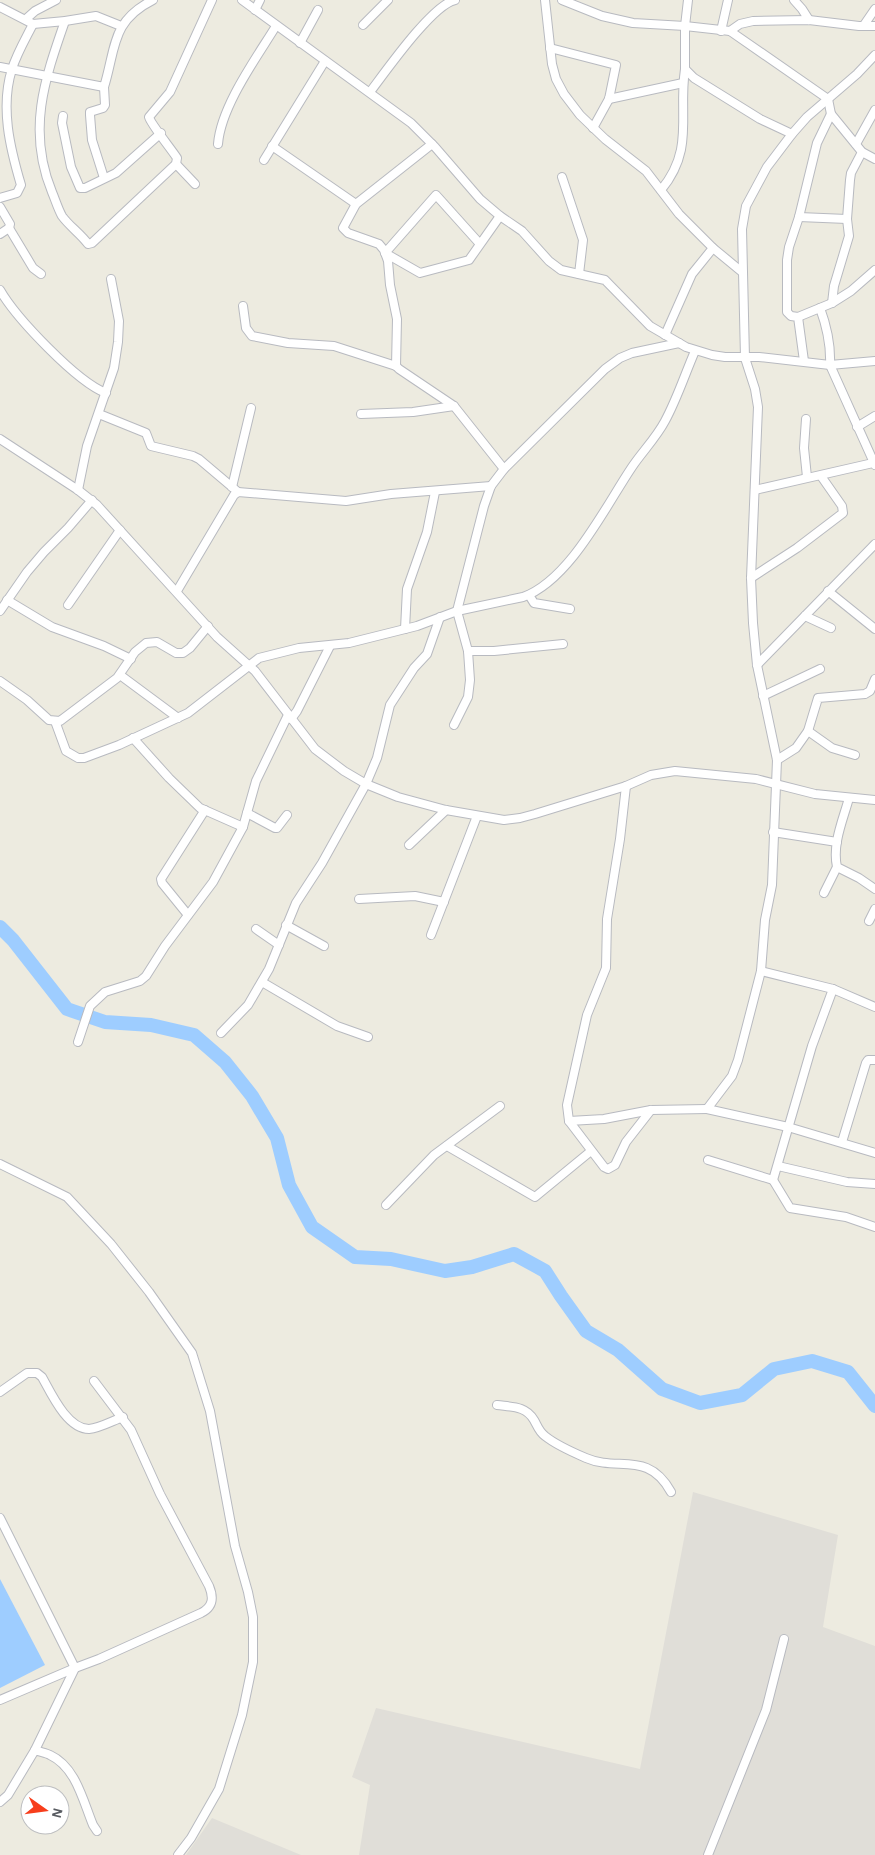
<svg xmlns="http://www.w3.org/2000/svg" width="875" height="1855" font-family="'Alegreya Sans',sans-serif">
  <rect width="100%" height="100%" fill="#edebe0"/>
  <!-- industrial -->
  <g fill="#e0ded8">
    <polygon points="693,1492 838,1535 823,1627 875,1646 875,1855 359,1855 370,1785 352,1777 376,1708 640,1769"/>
    <polygon points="212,1818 301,1855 186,1855"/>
  </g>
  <!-- water -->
  <polygon fill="#9ecdff" points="0,1579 45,1665 0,1688"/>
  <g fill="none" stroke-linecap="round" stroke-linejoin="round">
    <!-- river -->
    <polyline stroke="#9ecdff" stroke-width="14" points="0,927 13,940 67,1009 105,1022 151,1025 194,1035 225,1062 252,1096 277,1138 289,1185 312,1227 355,1257 391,1259 445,1271 472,1267 514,1254 545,1271 561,1296 586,1331 618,1350 662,1389 700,1403 742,1395 774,1369 812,1361 848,1372 875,1406"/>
    <!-- street casing -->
    <g stroke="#b8bac0" stroke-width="10">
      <g id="street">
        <polyline points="242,0 411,123 435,147 480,199 500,216 522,231 549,261 561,270 605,280 650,326 686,347 712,355 725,357 759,357 830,365 875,361"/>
        <polyline points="545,0 552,64 556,79 564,94 580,115 605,139 646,171 679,214 713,248 742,272"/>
        <polyline points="562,0 602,16 633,23 685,26 730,31 828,99 831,114"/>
        <polyline points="688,0 685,26 685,69 694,78 760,119 792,134"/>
        <polyline points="794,0 802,9 809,20"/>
        <polyline points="0,7 33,24 65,21 96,16 121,26"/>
        <polyline points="255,10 260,0"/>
        <polyline points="26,19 35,11 56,0"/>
        <path d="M65 21C44 81 27 131 52 192 55 199 58 209 62 216 69 226 81 234 88 244L92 243 176 164 177 158C172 150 150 123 149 117L170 92 212 0"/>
        <polyline points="363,25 388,0"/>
        <polyline points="864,25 875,9"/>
        <polyline points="721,31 728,0"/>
        <polyline points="730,31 740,24 753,21 809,20 859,26 875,26"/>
        <polyline points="300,43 318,10"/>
        <polyline points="550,48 616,65 609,99 593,128"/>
        <polyline points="875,55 857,74 807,117 792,134 767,167 746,206 742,229 745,358 755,389 758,407 751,578 753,623 757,665 777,760 772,885 765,920 761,971 738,1060 732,1076 707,1109 788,1127 875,1153"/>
        <path d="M0 67 104 87C116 48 111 21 153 0"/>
        <polyline points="104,87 105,105 103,108 90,112 90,115 92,140 104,178"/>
        <path d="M370 92C386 71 432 5 455 0"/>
        <polyline points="609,99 683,83"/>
        <polyline points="63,116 62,123 71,167 80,188 85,188 116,173 161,133"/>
        <path d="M218 144C221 106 257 57 276 26"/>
        <polyline points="856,144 875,110"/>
        <polyline points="272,146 356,204"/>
        <polyline points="264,160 325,61"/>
        <polyline points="176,164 195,184"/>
        <polyline points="562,177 583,240 579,274"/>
        <path d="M661 190C695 149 678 115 685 69"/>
        <path d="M0 198 17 193 21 185C10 148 0 107 12 69 17 53 26 38 33 24"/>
        <polyline points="0,207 10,224 9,228 0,234"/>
        <polyline points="799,217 847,219"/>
        <polyline points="9,228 33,268 41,274"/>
        <polyline points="480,244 436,195 385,253 420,273 469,260 500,216"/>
        <path d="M0 290C16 318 77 382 106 393"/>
        <polyline points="832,303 834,286 849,236 847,219 850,180 851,173 862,152"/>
        <polyline points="243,306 246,328 252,336 288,343 334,346 396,366 399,369 454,406 504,469"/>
        <path d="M820 308C827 327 831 344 830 365L875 465"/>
        <polyline points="798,317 832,303 851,291 875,270"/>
        <polyline points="665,335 692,274 713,248"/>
        <polyline points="804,361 798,317 791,316 787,312 787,260 789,247 799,217 817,143 831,114 862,152 875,159"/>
        <polyline points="396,366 397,319 390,285 388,261 384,250 379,244 348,233 343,228 356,204 432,144"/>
        <polyline points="99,414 146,433 151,446 193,456 199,459 238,492"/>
        <polyline points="361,414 413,412 454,406"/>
        <polyline points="806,419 804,448 807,477"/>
        <polyline points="857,427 875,416"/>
        <polyline points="0,439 78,490 97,505 217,637 255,671 315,749 344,771 366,784 398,797 446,810 504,820 520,818 535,814 626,786 651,775 675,771 756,779 815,794 875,800"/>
        <polyline points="232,487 251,408"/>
        <polyline points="78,490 87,446 114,368 118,342 119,321 111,279"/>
        <polyline points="755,490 873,463"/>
        <polyline points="751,578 797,548 843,513 842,506 821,476"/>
        <polyline points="177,591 234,495 238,492 346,501 391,494 491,486"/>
        <polyline points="828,591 875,629"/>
        <polyline points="529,595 534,603 570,609"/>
        <polyline points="7,600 52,627 104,646 131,659"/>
        <polyline points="68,605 120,530"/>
        <polyline points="0,611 27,572 44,552 68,528 92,500"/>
        <polyline points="805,616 831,628"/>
        <polyline points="405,629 407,589 427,532 435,492"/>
        <polyline points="468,651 494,651 563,644"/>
        <polyline points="757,665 875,544"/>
        <polyline points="120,675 178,718"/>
        <polyline points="0,681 27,700 49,720 60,721 117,678 135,652 146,643 157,642 176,653 183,653 190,648 208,626"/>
        <polyline points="763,696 820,669"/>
        <polyline points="291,719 297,711 330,646"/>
        <path d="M55 721 66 751 78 758H84L119 745 188 713 259 658 299 648 349 643 417 626 457 611 523 597C570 580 605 507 632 467 642 452 656 438 665 421 677 399 685 374 695 351"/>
        <polyline points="454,725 468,697 470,680 468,651 457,611 484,506 491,486 504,469 605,369 620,358 632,353 679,343"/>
        <polyline points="808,731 832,748 855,755"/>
        <polyline points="133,738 169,778 200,808 243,827"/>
        <polyline points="777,760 796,748 808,731 818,698 865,694 870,691 875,679"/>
        <polyline points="626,786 620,839 607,919 606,968 587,1015 567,1105 569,1121 604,1167 608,1169 615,1165 626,1142 651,1110"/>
        <path d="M849 798C843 820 832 844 837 867L859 878 875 889"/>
        <polyline points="247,813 275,828 277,828 287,815"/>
        <polyline points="773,832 837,842"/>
        <polyline points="409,845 446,810"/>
        <polyline points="824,893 837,867"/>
        <polyline points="359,899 415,896 444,902"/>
        <polyline points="188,915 162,883 161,879 205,810"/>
        <polyline points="869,921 875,909"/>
        <polyline points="286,925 324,946"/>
        <polyline points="256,929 279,945"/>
        <polyline points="431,935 477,816"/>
        <polyline points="761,971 833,989 875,1007"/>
        <polyline points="262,982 337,1026 368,1037"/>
        <polyline points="221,1033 248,1005 269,969 296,903 322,863 366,784 377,758 390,705 414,668 427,654 440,617"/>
        <polyline points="78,1042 90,1006 105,992 140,981 146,976 165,946 213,882 243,827 256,781 288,715"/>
        <polyline points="569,1121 604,1119 651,1110 707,1109"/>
        <polyline points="842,1142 866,1063 868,1060 875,1060"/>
        <polyline points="447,1146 535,1197 591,1151"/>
        <polyline points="708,1160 773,1180 812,1046 833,989"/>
        <polyline points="0,1164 67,1197 111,1244 149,1292 192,1353 210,1411 235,1546 248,1592 253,1617 253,1662 242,1715 219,1789 191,1838 178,1855"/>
        <polyline points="778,1166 847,1182 875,1184"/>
        <polyline points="773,1180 790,1208 846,1217 875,1227"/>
        <polyline points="386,1205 434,1155 500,1106"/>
        <path d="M0 1392 27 1373H37L42 1377C51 1393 67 1429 89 1429 100 1428 112 1421 123 1417"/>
        <path d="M497 1405C512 1407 526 1406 534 1420 537 1425 539 1432 545 1436 556 1445 572 1452 586 1458 618 1472 648 1450 671 1492"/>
        <polyline points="0,1518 75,1668 35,1750"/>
        <path d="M0 1700 75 1668 99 1659 201 1613C213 1607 214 1598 209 1586L160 1494 131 1430 94 1381"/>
        <path d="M0 1802 8 1795 35 1750C40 1752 46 1753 50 1755 76 1767 83 1801 93 1825L97 1831"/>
        <polyline points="708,1855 766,1710 784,1639"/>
      </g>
    </g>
    <!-- street -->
    <use href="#street" stroke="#fff" stroke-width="8"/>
  </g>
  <!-- north arrow -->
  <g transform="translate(45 1810) rotate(104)"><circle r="24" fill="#ffffff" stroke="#bdbec0"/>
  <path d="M0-4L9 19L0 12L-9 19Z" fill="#f73e1c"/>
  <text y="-8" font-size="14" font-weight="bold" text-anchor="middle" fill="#595c62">N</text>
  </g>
</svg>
